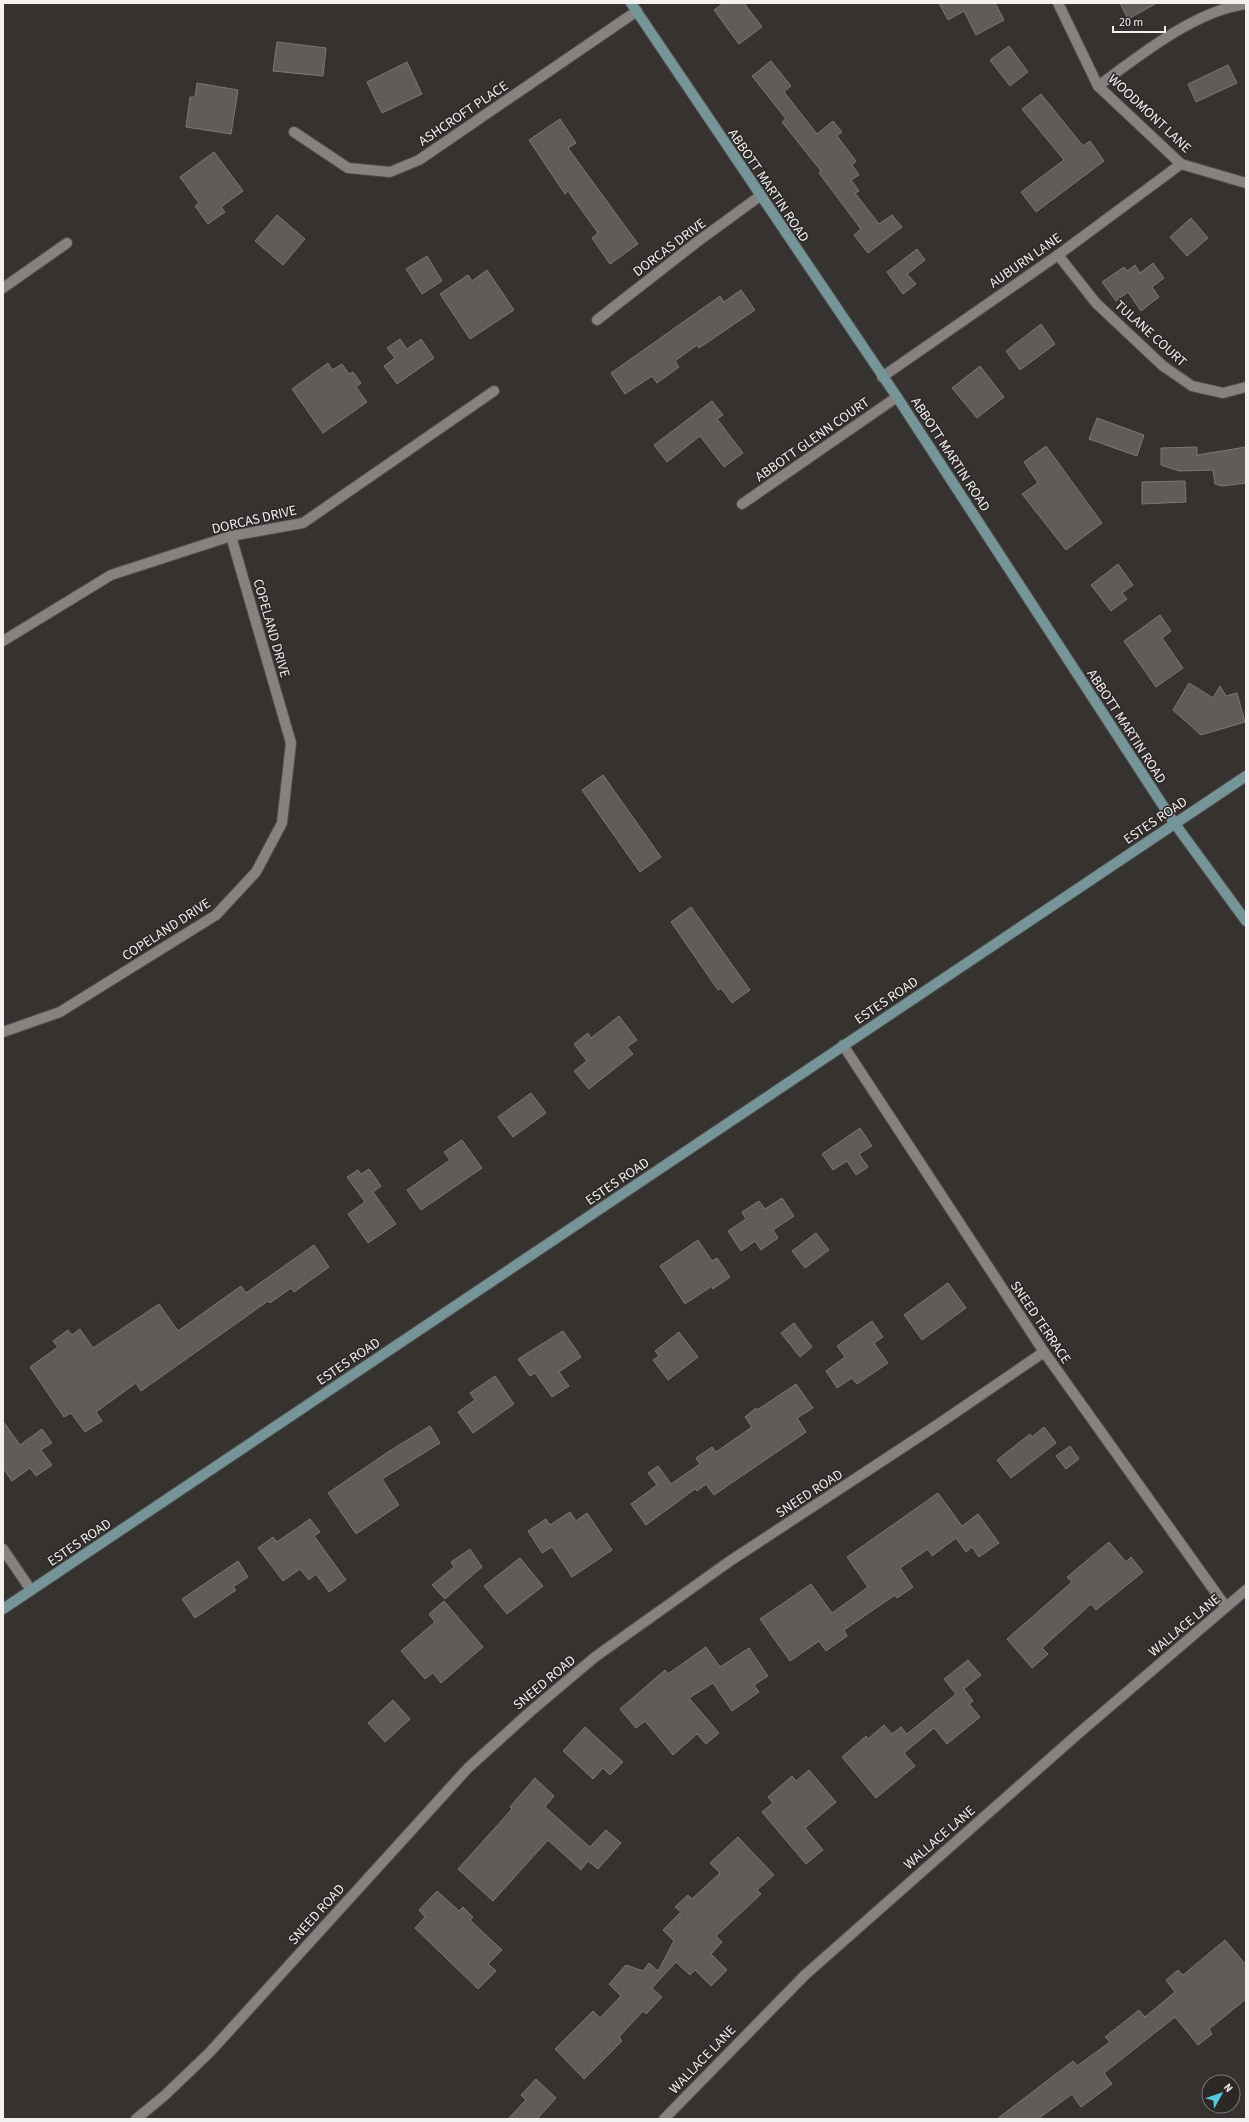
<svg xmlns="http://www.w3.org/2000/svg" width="1249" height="2122" font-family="'Source Sans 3',sans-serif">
  <rect width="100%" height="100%" fill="#353230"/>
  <!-- building -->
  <g fill="#5f5c5a" stroke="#7b7875">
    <polygon points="724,3 744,3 762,27 739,44 714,10"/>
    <polygon points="939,3 995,3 1004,20 976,35 964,11 948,20"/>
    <polygon points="1120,3 1157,3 1128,19"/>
    <polygon points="277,42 326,48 323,76 273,71"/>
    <polygon points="1009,46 1028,72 1010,86 990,60"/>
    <polygon points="771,61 791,86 784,92 817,134 833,121 842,132 837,136 856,161 852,165 859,175 851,180 859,191 855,193 879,224 892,215 902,227 868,253 854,235 861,229 819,173 821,171 782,122 786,119 752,76"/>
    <polygon points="407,62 422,94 382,113 367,82"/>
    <polygon points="1228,65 1237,83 1196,102 1188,84"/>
    <polygon points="197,83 238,90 231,134 186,127 190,97 195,97"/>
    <polygon points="1041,94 1083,146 1090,141 1104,161 1036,212 1021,192 1064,160 1022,109"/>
    <polygon points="560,119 576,143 568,148 638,244 610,264 592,238 598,233 568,191 565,194 529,140"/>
    <polygon points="214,152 243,191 221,207 225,212 208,224 195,206 199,203 180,177"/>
    <polygon points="277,215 305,239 283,265 255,241"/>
    <polygon points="1191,218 1208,238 1187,256 1170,237"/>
    <polygon points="917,249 925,260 907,274 916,284 903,294 887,272"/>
    <polygon points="427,256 442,281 422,294 406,269"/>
    <polygon points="1153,263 1164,278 1152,287 1159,297 1141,311 1128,292 1116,301 1102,282 1124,267 1127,271 1135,265 1140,273"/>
    <polygon points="487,270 514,310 470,339 440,294 468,275 472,281"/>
    <polygon points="741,290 755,310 699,348 697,345 675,361 679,367 657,383 652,376 625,394 611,373 720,296 724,302"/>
    <polygon points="1041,324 1055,344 1020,370 1006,351"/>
    <polygon points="400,339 407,349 421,339 434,358 397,384 384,366 395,358 387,348"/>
    <polygon points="328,363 332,370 342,364 349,374 353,372 361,383 356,387 367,402 323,433 292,389"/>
    <polygon points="980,366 1004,397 977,418 952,388"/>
    <polygon points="712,401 723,415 717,419 743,453 724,467 700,436 667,462 654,445"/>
    <polygon points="1097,418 1144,435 1137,456 1089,439"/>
    <polygon points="1046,446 1102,523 1066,550 1022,494 1038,483 1024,462"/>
    <polygon points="1197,447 1197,455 1246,447 1246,483 1222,486 1215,484 1213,470 1179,471 1161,465 1161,448"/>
    <polygon points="1185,481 1186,502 1142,504 1142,482"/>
    <polygon points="1118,564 1133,585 1122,593 1127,599 1111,611 1091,585"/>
    <polygon points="1160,615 1171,631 1162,638 1183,668 1156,687 1124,641"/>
    <polygon points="1189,683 1213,698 1220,686 1226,696 1237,693 1245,722 1201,735 1173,710"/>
    <polygon points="603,775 661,857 640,872 582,790"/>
    <polygon points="691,907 750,990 732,1003 721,988 718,990 671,922"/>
    <polygon points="619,1016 637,1040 627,1047 633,1054 589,1089 574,1071 587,1061 574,1044 588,1033 591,1038"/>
    <polygon points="531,1093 546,1113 513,1137 498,1117"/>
    <polygon points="860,1128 872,1146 859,1154 868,1167 856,1175 847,1161 833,1170 822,1154"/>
    <polygon points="462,1140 482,1168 421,1210 407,1190 450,1160 444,1152"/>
    <polygon points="369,1169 381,1186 373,1192 396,1224 368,1243 348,1214 365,1202 347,1177 358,1170 361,1174"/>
    <polygon points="782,1198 794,1216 773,1230 778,1238 761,1250 755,1241 741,1251 728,1231 746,1219 742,1212 759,1201 765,1209"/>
    <polygon points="816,1233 829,1250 805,1268 792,1251"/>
    <polygon points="698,1240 712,1261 717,1258 730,1277 713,1289 712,1286 685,1304 660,1266"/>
    <polygon points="314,1245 329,1267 294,1292 291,1288 270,1303 268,1301 141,1391 136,1383 96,1412 102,1421 85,1432 71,1413 64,1417 30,1367 58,1347 53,1341 68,1330 72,1335 80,1329 93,1348 159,1304 178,1331 241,1286 246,1293"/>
    <polygon points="948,1283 966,1308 922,1340 904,1315"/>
    <polygon points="872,1321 883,1337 874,1343 888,1363 857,1384 852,1378 837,1388 826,1371 845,1357 837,1346"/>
    <polygon points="794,1323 812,1347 800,1357 781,1333"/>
    <polygon points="563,1331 581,1357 559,1372 569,1386 552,1397 535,1373 530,1376 518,1359"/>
    <polygon points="679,1332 698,1357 668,1380 653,1360 659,1356 655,1351"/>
    <polygon points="495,1376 514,1404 473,1433 458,1412 475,1400 470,1393"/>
    <polygon points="796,1384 813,1408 797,1418 806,1432 714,1495 706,1484 697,1491 695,1489 646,1525 631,1504 657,1485 648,1473 658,1466 671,1484 700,1464 696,1458 712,1447 716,1452 752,1427 745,1417 756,1408 757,1410"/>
    <polygon points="3,1421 20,1445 42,1429 52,1443 41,1450 52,1465 36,1476 30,1468 12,1481 3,1468"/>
    <polygon points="430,1426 440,1443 382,1479 399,1505 356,1534 328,1493 388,1452"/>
    <polygon points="1044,1427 1056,1443 1011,1478 997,1460 1030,1434 1032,1437"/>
    <polygon points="1070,1446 1079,1459 1066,1469 1056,1456"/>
    <polygon points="938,1493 962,1526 978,1514 999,1543 979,1557 972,1547 966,1552 956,1538 932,1556 928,1549 900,1568 913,1587 897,1598 895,1595 844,1630 847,1636 826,1651 819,1641 790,1661 760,1619 811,1584 832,1613 868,1587 847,1557"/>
    <polygon points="570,1512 576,1521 587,1513 612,1550 572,1577 552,1547 542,1553 528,1531 546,1519 550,1525"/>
    <polygon points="310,1519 320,1532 314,1536 346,1580 329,1592 316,1574 309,1580 300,1569 283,1581 258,1548 273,1537 277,1542"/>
    <polygon points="1109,1542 1126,1562 1131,1557 1143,1572 1096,1610 1091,1604 1042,1648 1048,1654 1032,1668 1007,1639 1072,1582 1067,1577"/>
    <polygon points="470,1549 482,1567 445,1599 432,1585 454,1567 451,1562"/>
    <polygon points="520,1558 543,1586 507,1614 484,1586"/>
    <polygon points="238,1561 248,1577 233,1587 236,1590 195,1618 182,1599"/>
    <polygon points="444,1601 483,1647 441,1683 433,1673 425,1679 401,1651 435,1622 429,1614"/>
    <polygon points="706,1647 720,1667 749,1648 768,1676 754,1685 759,1692 732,1711 713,1683 689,1698 719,1733 706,1744 697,1734 673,1755 645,1721 636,1728 620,1709 665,1670 668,1674"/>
    <polygon points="968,1660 981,1675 964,1689 973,1701 969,1704 980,1717 947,1744 934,1728 904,1753 915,1766 876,1798 842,1757 866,1736 868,1739 884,1725 892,1734 901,1727 907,1734 956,1694 944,1679"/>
    <polygon points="393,1700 410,1719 385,1742 368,1723"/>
    <polygon points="585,1727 623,1762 610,1775 603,1768 593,1779 563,1751"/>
    <polygon points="809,1770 836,1802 805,1828 823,1850 806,1864 762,1812 773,1803 768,1797 792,1776 796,1781"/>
    <polygon points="535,1778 554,1796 545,1807 590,1847 606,1830 621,1843 598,1869 588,1861 581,1870 548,1840 493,1901 458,1869 512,1809 510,1807"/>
    <polygon points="738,1837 774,1875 757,1890 761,1894 716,1936 722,1942 711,1954 727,1970 711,1986 695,1970 690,1975 676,1962 652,1988 662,1997 646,2014 643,2011 619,2037 622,2041 584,2079 555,2049 593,2011 600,2018 621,1996 609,1984 626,1965 643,1971 649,1963 658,1971 674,1941 663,1930 681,1912 675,1907 688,1895 692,1899 720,1873 710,1863"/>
    <polygon points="437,1891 459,1911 463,1907 473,1917 470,1920 502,1950 488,1964 496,1971 478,1989 415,1928 425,1917 419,1910"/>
    <polygon points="1225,1940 1246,1965 1246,1999 1209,2029 1212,2034 1198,2045 1175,2017 1104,2073 1112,2084 1081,2107 1072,2094 1038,2119 997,2119 1073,2061 1077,2066 1110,2042 1105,2037 1139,2010 1145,2017 1175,1992 1166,1980 1178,1970 1183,1975"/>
    <polygon points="536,2079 556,2098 537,2119 508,2119 526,2100 521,2095"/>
  </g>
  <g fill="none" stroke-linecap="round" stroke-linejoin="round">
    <!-- street casing -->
    <g stroke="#504e4c" stroke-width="12">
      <g id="street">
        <polyline points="1058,3 1098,86 1181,164 1246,183"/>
        <path d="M1098 86C1139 56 1196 10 1246 4"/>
        <polyline points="294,132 348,168 390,172 419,160 637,11"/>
        <polyline points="1058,255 1096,303 1163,366 1192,386 1223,393 1246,387"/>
        <polyline points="3,288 67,243"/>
        <polyline points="597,320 697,242 760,196"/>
        <polyline points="882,377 1058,255 1181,164"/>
        <polyline points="742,504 897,397"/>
        <polyline points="3,641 111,575 231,536 303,523 494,391"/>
        <polyline points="3,1032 60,1012 216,915 256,872 282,823 291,743 231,536"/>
        <polyline points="843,1045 1044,1352 1226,1607"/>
        <polyline points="3,1549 31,1590"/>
        <polyline points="136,2119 164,2096 210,2052 468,1768 531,1711 595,1657 730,1561 937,1425 1044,1352"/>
        <polyline points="664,2119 805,1975 1079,1733 1246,1590"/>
      </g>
    </g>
    <!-- secondary casing -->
    <g stroke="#504e4c" stroke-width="12">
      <g id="secondary">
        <polyline points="631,3 897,397 1175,824 1246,921"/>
        <polyline points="3,1609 1246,776"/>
      </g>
    </g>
    <!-- street -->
    <use href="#street" stroke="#868280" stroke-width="10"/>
    <!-- secondary -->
    <use href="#secondary" stroke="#759599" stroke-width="10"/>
  </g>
  <g text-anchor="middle" stroke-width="3" stroke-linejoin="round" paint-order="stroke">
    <!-- street labels -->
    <g font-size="14" fill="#f3f1f0" stroke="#2b2826">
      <text transform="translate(463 113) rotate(-34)" y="5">ASHCROFT PLACE</text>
      <text transform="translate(1150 113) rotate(43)" y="5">WOODMONT LANE</text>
      <text transform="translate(769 185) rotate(56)" y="5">ABBOTT MARTIN ROAD</text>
      <text transform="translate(669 247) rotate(-37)" y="5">DORCAS DRIVE</text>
      <text transform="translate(1025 260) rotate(-35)" y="5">AUBURN LANE</text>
      <text transform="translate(1151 333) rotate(42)" y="5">TULANE COURT</text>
      <text transform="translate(812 439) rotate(-35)" y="5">ABBOTT GLENN COURT</text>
      <text transform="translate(951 454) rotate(57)" y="5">ABBOTT MARTIN ROAD</text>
      <text transform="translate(254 519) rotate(-13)" y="5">DORCAS DRIVE</text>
      <text transform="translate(272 628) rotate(74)" y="5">COPELAND DRIVE</text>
      <text transform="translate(1127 726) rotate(57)" y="5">ABBOTT MARTIN ROAD</text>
      <text transform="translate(1155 820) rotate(-34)" y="5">ESTES ROAD</text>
      <text transform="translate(166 929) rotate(-33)" y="5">COPELAND DRIVE</text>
      <text transform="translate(886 1000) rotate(-34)" y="5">ESTES ROAD</text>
      <text transform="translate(617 1181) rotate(-34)" y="5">ESTES ROAD</text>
      <text transform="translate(1041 1322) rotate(56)" y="5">SNEED TERRACE</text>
      <text transform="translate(348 1361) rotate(-34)" y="5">ESTES ROAD</text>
      <text transform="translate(809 1493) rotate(-33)" y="5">SNEED ROAD</text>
      <text transform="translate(79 1542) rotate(-34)" y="5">ESTES ROAD</text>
      <text transform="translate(1184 1625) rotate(-40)" y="5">WALLACE LANE</text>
      <text transform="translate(544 1682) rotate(-40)" y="5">SNEED ROAD</text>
      <text transform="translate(939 1837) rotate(-41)" y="5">WALLACE LANE</text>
      <text transform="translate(316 1914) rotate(-48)" y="5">SNEED ROAD</text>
      <text transform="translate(702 2059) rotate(-46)" y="5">WALLACE LANE</text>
    </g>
  </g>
  <!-- border -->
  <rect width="1249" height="2122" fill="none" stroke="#f3f1f0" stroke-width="8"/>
  <!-- north arrow -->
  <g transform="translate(1221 2094) rotate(50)"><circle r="19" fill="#2b2826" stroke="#7b7877"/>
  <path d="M0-3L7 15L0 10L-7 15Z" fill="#54cade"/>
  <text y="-6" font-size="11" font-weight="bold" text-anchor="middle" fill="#f3f1f0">N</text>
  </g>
  <!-- scale -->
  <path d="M1113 26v6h52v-6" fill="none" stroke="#f3f1f0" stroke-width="2"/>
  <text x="1119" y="26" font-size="12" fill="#f3f1f0" stroke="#2b2826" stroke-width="3" paint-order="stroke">20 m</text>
</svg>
